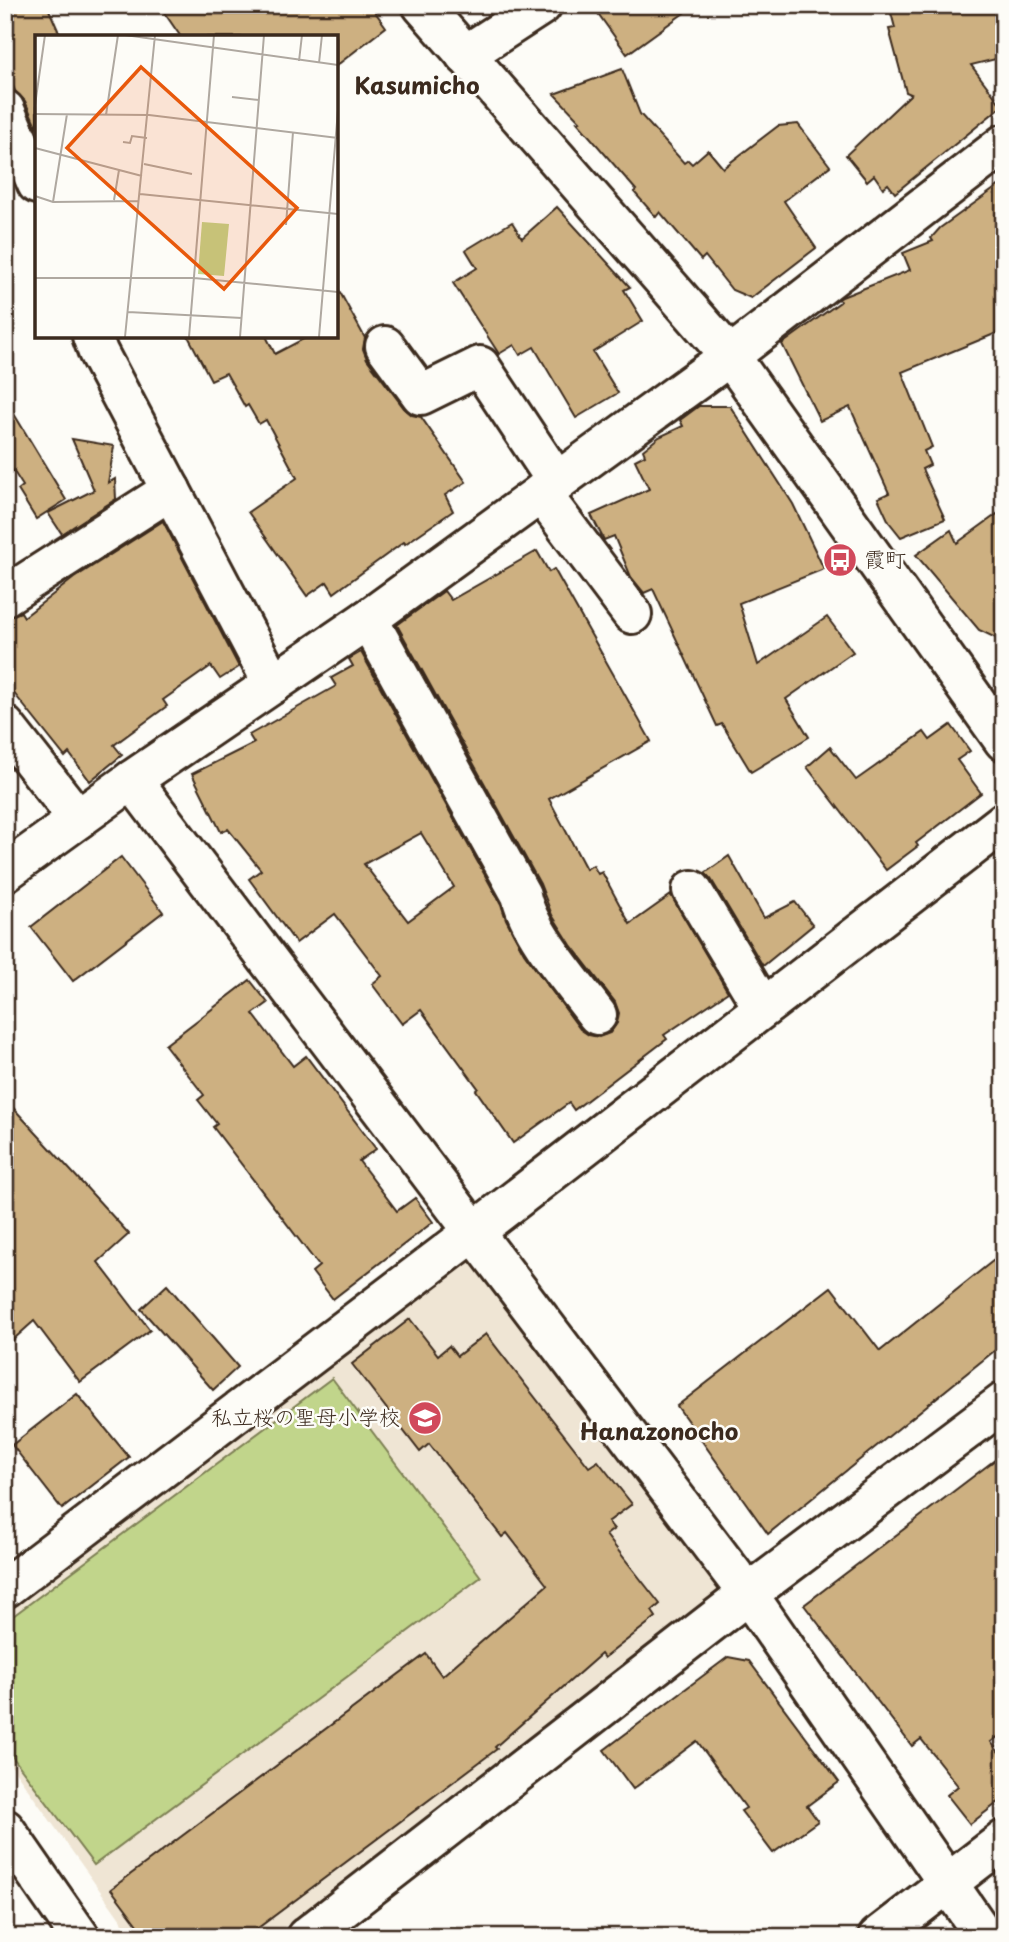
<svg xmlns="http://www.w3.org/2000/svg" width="1009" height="1942" font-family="'Playpen Sans','Klee One',sans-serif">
  <rect width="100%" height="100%" fill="#fdfcf7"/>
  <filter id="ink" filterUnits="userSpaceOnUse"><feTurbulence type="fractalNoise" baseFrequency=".0143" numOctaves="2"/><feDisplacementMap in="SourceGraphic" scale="14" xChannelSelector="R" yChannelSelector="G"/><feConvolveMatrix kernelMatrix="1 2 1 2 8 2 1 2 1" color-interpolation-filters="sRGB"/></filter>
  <g filter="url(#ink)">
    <!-- built -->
    <polygon fill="#efe5d4" points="473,1244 729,1593 271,1937 133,1937 5,1757 5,1608"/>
    <!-- green -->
    <polygon fill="#c1d58b" stroke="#7e8054" stroke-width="2" points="332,1378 481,1577 94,1865 5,1747 5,1622"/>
    <!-- building -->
    <g fill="#cdb081" stroke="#3b2a1e" stroke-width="2" fill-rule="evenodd">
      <polygon points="5,5 47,5 61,37 37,37 37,128 25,101 15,91 5,68"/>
      <polygon points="159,5 370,5 386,27 336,66 336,37 181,37"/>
      <polygon points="592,5 695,5 627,54"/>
      <polygon points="889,5 1004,5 1004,57 971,65 1002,106 895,193 888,184 883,188 874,175 867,181 846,155 911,94 906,92 889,29 895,28"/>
      <polygon points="622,69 640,114 684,163 688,160 692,164 708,150 723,168 778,126 798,124 830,166 784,201 816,248 751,298 732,290 705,256 701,260 660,212 656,217 634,192 636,190 577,122 580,121 554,94"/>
      <polygon points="1004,182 1004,330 902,372 932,447 924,451 930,465 922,469 945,519 901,537 889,522 878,498 889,493 850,407 820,421 782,344 840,302 839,299 842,297 910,270 903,253 933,241 931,238 940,228"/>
      <polygon points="557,207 630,287 624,290 643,321 593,352 618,393 576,418 534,347 520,355 514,345 499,354 453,283 477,268 466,250 512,222 522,238"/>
      <polygon points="336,285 365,338 363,349 367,359 404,408 412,415 421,417 466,482 445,495 453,511 405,544 404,542 334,593 327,582 307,596 248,512 297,478 266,420 259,424 248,405 245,407 226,373 211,380 188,336 266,336 275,354 309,336 336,336"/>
      <polygon points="5,399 66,500 36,519 18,490 23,486 5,458"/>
      <polygon points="699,406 730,406 793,504 824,569 739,603 758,665 827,617 853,652 786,699 809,737 751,772 722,724 717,726 653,589 644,593 631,577 614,536 604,540 591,515 649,489 635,460 645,455 643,450 659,437 683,426 680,420"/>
      <polygon points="72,439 114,446 108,483 115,479 116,499 62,534 48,513 94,490"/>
      <polygon points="1004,509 1004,642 979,630 916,555 951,530 957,543"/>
      <polygon points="163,521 239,667 220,679 211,666 163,700 167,706 114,745 122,755 90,781 69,753 65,757 5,682 5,618 21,612 24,617 74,578"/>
      <path d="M537 551 549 572 554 569 651 741 549 799 586 869 593 865 598 874 602 872 630 924 671 895 728 992 664 1035 667 1039 574 1110 569 1103 513 1143 476 1090 478 1088 421 1010 402 1024 372 984 382 976 335 914 296 943 249 879 261 870 228 829 221 832 192 774 254 743 249 735 336 686 331 678 353 666 349 659 361 652 501 904 506 919 524 953 580 1029 589 1035 599 1037 610 1033 617 1023 619 1013 615 1002 571 945 552 915 540 884 397 625 444 591 451 600ZM421 833 454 887 408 921 364 864Z"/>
      <polygon points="951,725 970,751 957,760 981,793 916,843 918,846 886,870 807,767 830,747 856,780 924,732 930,740"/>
      <polygon points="729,856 764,918 795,902 813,925 763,966 711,879 705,873"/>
      <polygon points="121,857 163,912 73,981 31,927"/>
      <polygon points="250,980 268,1003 253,1014 293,1066 306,1056 376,1149 359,1161 397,1211 415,1198 433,1222 333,1299 312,1272 319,1266 213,1127 217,1124 198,1100 204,1095 165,1045"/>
      <polygon points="5,1099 129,1234 98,1262 150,1330 80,1382 34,1321 5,1347"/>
      <polygon points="1004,1252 1004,1343 768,1534 677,1406 831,1287 880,1351"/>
      <polygon points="167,1285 238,1367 213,1390 141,1309"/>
      <polygon points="410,1319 438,1355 449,1346 457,1356 486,1334 589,1467 598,1461 632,1504 608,1522 614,1529 606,1535 660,1604 652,1611 656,1617 604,1658 601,1654 495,1747 497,1749 246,1937 147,1937 111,1889 426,1654 442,1676 547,1585 507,1533 502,1537 429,1444 420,1452 352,1364"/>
      <polygon points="77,1394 129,1457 62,1509 12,1445"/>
      <polygon points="1004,1453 1004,1732 991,1742 1004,1759 1004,1798 970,1824 947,1795 958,1786 921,1739 912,1746 804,1605"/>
      <polygon points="728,1657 749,1661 839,1782 807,1806 818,1821 773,1853 741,1811 746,1808 697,1741 633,1789 604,1750"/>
    </g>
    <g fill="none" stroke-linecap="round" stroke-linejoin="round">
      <!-- minor casing -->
      <g stroke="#3b2a1e" stroke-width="44">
        <g id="minor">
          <polyline points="465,55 542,5"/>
          <polyline points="5,110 37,184"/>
          <polyline points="92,336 98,352 273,684"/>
          <polyline points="385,346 421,395 480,366 557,482"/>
          <polyline points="541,493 632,614"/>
          <polyline points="5,596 171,490"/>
          <path d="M368 619 521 895C528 932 574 984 597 1015"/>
          <polyline points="5,726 78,819"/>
          <polyline points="132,780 748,1594 985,1937"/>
          <polyline points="5,872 132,780 368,619 730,356 1004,144"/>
          <polyline points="692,890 763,1008"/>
          <polyline points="5,1588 475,1231 1004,822"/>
          <polyline points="306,1937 748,1594 1004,1402"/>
          <polyline points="878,1937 1004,1840"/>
        </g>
      </g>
      <!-- tertiary casing -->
      <g stroke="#3b2a1e" stroke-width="44">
        <g id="tertiary">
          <polyline points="422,5 730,356 1004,741"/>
          <polyline points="5,1829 80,1937"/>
        </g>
      </g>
      <!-- minor -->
      <use href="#minor" stroke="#fdfcf7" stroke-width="38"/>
      <!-- tertiary -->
      <use href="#tertiary" stroke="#fdfcf7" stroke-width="38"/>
    </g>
  </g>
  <!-- icons -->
  <defs>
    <g id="bus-disc" transform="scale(1.75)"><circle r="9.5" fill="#d1495b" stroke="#fdfcf7"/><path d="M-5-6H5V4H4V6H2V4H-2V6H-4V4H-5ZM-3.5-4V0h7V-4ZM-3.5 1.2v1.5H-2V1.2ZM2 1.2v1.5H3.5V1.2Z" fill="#fff"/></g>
    <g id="school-disc" transform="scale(1.75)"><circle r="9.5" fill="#d1495b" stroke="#fdfcf7"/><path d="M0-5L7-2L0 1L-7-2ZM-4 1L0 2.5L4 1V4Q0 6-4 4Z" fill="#fff"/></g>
  </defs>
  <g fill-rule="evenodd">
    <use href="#bus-disc" x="840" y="560"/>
    <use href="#school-disc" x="425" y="1418"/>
  </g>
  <g text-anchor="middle" stroke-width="5" stroke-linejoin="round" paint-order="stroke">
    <!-- poi labels -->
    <g font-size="21" fill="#3b2a1e" stroke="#fdfcf7" text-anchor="start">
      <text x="864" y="567">霞町</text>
      <text x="400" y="1425" text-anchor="end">私立桜の聖母小学校</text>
    </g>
    <!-- neighbourhood labels -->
    <g font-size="23" font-weight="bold" fill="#3b2a1e" stroke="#fdfcf7">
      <text x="417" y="94">Kasumicho</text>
      <text x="659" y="1440">Hanazonocho</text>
    </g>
  </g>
  <!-- overview -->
  <g transform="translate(35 35)">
    <rect width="303" height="303" fill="#fdfcf7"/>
    <path d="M167 187 194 189 189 241 163 239Z" fill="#c1d58b"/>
    <path fill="none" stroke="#afa8a0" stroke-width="2" d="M90 0 303 30M264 26 267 0M284 28 287 0M197 62 224 65M0 70 10 0M0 79 114 80 303 103M71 80 83 0M88 107 95 108 97 101 112 103M0 113 107 141M109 129 157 139M105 159 303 179M0 161 18 167 104 166M79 165 84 135M18 167 32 79M251 190 258 97M0 243H159L303 257M93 277 207 283M90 302 120 0M154 302 179 0M205 302 229 0M284 302 303 75"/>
    <path fill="#e8590c" fill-opacity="0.15" stroke="#e8590c" stroke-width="3.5" d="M106 32 262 173 189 254 32 113Z"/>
    <rect width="303" height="303" fill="none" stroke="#3b2a1e" stroke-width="3.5"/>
  </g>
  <!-- margin -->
  <rect width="1009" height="1942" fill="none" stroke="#fdfcf7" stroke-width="28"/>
  <rect x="14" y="14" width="981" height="1914" fill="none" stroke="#3b2a1e" stroke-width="2.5" filter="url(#ink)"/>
</svg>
